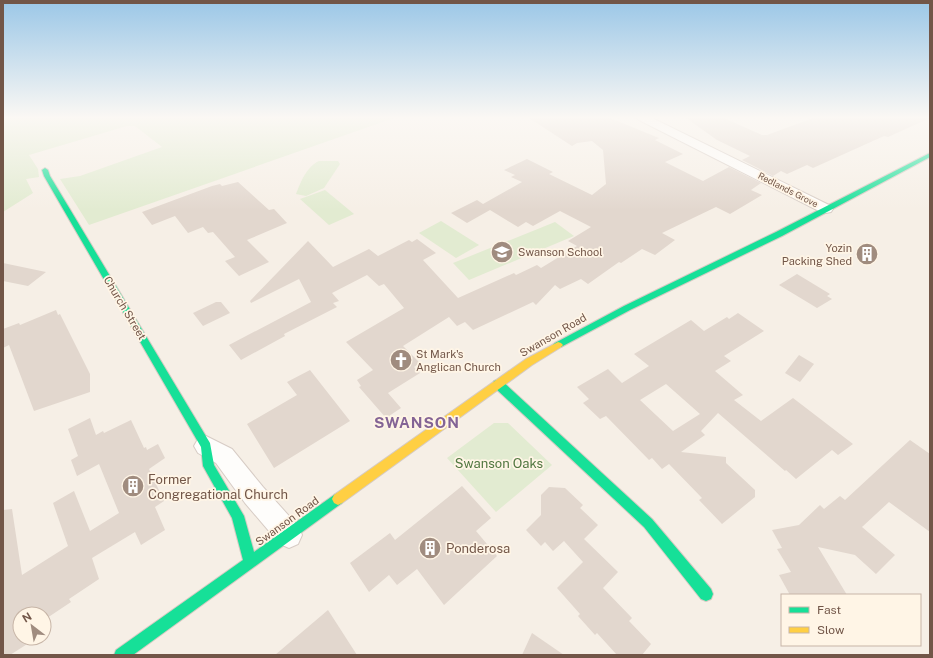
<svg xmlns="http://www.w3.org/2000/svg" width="933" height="658" font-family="'Public Sans',sans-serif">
  <rect width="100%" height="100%" fill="#f6efe6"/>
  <!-- green -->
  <g fill="#e2ebd1">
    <polygon points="3,118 394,118 89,225 60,179 80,176 162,147 135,126 127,126 29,155 38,169 39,177 26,179 33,193 3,212"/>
    <path d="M319 161H338L340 164 324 188 306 196 296 194C300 183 307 166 319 161Z"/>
    <polygon points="325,190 354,214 329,225 300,199"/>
    <polygon points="441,221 479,245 456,258 419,233"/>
    <polygon points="555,222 574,236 469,280 453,263"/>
    <polygon points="494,423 508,423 552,465 496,512 447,458"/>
  </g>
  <!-- building -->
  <g fill="#e2d7ce" fill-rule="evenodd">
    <polygon points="529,118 610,118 659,138 655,140 683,154 665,162 703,181 729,167 761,183 751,190 762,195 730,214 716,207 662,233 675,240 655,255 642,249 621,263 619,262 588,284 581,279 560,289 555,285 536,305 533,302 473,330 465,322 457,326 449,317 403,346 420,363 414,367 420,373 388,393 401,408 386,418 359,387 361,386 357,380 373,370 346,342 404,308 384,284 379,286 367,275 332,293 339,301 333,303 337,307 284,334 285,336 241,360 229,345 311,302 299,279 251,303 250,301 308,241 333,267 369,249 378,256 409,240 412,242 417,239 436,253 423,260 458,298 514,273 516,275 537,265 541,268 577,246 568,241 591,227 560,211 533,226 526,222 518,227 490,210 467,223 451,213 477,200 483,204 522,182 511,177 515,175 504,170 527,159 553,172 549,174 592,195 606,184 603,150 592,141 577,143 572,146"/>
    <polygon points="686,118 724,118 762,135 767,135 813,118 930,118 888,137 884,136 813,168 807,165 787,174 781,171 773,176 742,160 750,156 717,140"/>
    <polygon points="238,182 269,210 274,209 287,223 247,240 269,262 239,276 225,261 235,257 213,232 208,233 203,227 188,233 175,216 152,225 142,212 212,186 220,184 222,186"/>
    <polygon points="3,263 46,272 28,286 3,281"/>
    <polygon points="797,274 830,294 827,296 832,299 817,308 779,285"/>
    <polygon points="216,302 221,302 230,313 203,326 193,313"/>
    <polygon points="56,310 58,315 60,314 90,374 90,392 34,411 9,345 3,348 3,329 19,323 20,325"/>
    <path d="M738 313 764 331 724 356 731 361 715 371 743 395 734 400 761 421 793 398 853 444 838 455 832 450 796 479 786 470 785 471 718 413 701 431 705 435 681 452 726 457V463L755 490V497L722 524 699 500 702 498 669 464 662 469 652 458 649 460 606 416 600 419 583 403 589 399 577 387 608 369 622 383 649 366 634 354 691 320 704 331 727 317 729 319ZM666 384 700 414 673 431 640 400Z"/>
    <polygon points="799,355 814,364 800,382 785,373"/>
    <polygon points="310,370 350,421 274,468 247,424 297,395 287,382"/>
    <polygon points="90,418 96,435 103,431 104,433 131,420 144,448 146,447 147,450 158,444 165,458 149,469 164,501 155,507 165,530 141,545 135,532 92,558 99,579 69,599 71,602 44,620 44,614 20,614 20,638 31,638 32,641 10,655 3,655 3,510 12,509 22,575 68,546 53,503 74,491 90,531 119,513 99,464 77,476 71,460 78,456 68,429"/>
    <polygon points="910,440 930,454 930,532 889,502 862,527 895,555 876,574 855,555 818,547 847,595 790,595 779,575 791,572 777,549 782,548 772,530 799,525 820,505 824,509 840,496 845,500"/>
    <polygon points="462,486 491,518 476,531 497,556 444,605 417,569 397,585 389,575 369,592 350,563 390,533 395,540"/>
    <polygon points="549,487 565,488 583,505 580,508 598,525 584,539 618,572 603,588 632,618 629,621 651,644 642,655 617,655 597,633 595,635 578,616 580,614 557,588 583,562 564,541 553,551 545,542 541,546 526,530 541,515 541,495"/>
    <polygon points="328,610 357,655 275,655"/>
    <polygon points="532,633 564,655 522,655"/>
  </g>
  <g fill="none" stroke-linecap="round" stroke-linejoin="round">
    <!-- street casing -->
    <g stroke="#d7ccc5" stroke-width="2">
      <g id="street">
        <polygon points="637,118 652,118 831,206 833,209 831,212 826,213 821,212 639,120"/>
        <polygon points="206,436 232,449 263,487 298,526 302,535 298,544 289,548 280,544 245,503 216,463 198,453 194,446 198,439"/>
      </g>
    </g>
    <!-- fast casing -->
    <g stroke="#d6cbc3" stroke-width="2">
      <g id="fast">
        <polygon points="930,153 930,157 782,236 630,310 561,347 555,347 553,345 555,343 624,306 776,232"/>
        <polygon points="45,168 48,170 50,176 210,443 214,465 244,516 254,552 334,495 338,493 342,495 344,499 342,503 133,655 114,655 116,650 243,560 232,518 203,466 201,447 44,176 42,170"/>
        <polygon points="498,380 502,381 652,519 711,589 713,594 711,599 706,601 701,599 644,527 494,387 493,384 494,381"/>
      </g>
    </g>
    <!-- slow casing -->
    <g stroke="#d6cbc3" stroke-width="2">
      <polygon id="slow" points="558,342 561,343 563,345 561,347 532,365 342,503 338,505 334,503 332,499 334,495 526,359"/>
    </g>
    <!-- street -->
    <use href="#street" fill="#fefdfb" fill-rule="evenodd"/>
    <!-- fast -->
    <use href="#fast" fill="#16e098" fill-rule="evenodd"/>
    <!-- slow -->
    <use href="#slow" fill="#ffcf43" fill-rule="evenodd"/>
  </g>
  <!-- sky -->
  <linearGradient id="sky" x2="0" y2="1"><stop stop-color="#9bc7e7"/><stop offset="0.56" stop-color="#fbf8f4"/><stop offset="1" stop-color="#fbf8f4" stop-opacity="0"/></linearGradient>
  <rect width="933" height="210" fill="url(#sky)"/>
  <!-- icons -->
  <defs>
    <g id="school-disc" transform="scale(1.15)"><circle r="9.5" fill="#a08c7f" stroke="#fff5e6"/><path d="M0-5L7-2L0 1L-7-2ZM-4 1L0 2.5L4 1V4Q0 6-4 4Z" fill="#fff"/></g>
    <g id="building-disc" transform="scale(1.15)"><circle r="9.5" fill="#a08c7f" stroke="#fff5e6"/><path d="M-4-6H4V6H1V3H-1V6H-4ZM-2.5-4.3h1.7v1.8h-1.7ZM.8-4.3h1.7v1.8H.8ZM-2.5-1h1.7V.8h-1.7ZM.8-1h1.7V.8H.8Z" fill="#fff"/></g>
    <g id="church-disc" transform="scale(1.15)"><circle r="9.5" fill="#a08c7f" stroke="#fff5e6"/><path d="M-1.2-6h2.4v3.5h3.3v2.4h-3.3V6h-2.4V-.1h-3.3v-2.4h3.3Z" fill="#fff"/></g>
  </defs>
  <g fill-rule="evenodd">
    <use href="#school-disc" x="502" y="252"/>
    <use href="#building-disc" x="867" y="254"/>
    <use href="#church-disc" x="401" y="360"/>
    <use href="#building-disc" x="133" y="486"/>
    <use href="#building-disc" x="430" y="548"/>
  </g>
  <g text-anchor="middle" stroke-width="3.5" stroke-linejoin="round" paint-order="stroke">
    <!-- far-street labels -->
    <g font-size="9" fill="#725648" stroke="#fff5e6">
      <text transform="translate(788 190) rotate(27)" y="3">Redlands Grove</text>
    </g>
    <!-- poi labels -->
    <g font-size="11" fill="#725648" stroke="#fff5e6" text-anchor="start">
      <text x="852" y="252" text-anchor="end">Yozin<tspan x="852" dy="13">Packing Shed</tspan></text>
      <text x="518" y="256">Swanson School</text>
      <text x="416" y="358">St Mark's<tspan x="416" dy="13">Anglican Church</tspan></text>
    </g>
    <!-- street labels -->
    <g font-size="11" fill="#725648" stroke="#fff5e6">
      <text transform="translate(125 308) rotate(59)" y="4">Church Street</text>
      <text transform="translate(553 335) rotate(-30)" y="4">Swanson Road</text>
      <text transform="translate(287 521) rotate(-36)" y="4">Swanson Road</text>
    </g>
    <!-- near-park labels -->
    <g font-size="13" fill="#527841" stroke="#fff5e6">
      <text x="499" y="468">Swanson Oaks</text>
    </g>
    <!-- near-poi labels -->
    <g font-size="13" fill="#725648" stroke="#fff5e6" text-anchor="start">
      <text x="148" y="484">Former<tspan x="148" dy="15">Congregational Church</tspan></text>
      <text x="446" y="553">Ponderosa</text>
    </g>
    <!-- district labels -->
    <g font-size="15" font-weight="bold" letter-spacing="1" fill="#846495" stroke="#fff5e6">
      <text x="417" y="428">SWANSON</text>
    </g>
  </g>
  <!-- border -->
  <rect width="933" height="658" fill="none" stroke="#725648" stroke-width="8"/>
  <!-- legend -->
  <rect x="781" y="594" width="140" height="52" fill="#fff5e6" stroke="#c7b5a7"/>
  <rect x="789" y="607" width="20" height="6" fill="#16e098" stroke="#c7b5a7"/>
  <text x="817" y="614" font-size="12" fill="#725648">Fast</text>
  <rect x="789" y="627" width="20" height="6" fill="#ffcf43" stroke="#c7b5a7"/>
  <text x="817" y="634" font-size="12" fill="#725648">Slow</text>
  <!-- north arrow -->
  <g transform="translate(32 626) rotate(329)"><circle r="19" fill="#fff5e6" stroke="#c7b5a7"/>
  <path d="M0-3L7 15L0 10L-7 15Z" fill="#a08c7f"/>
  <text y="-6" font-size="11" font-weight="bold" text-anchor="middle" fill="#725648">N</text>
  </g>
</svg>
